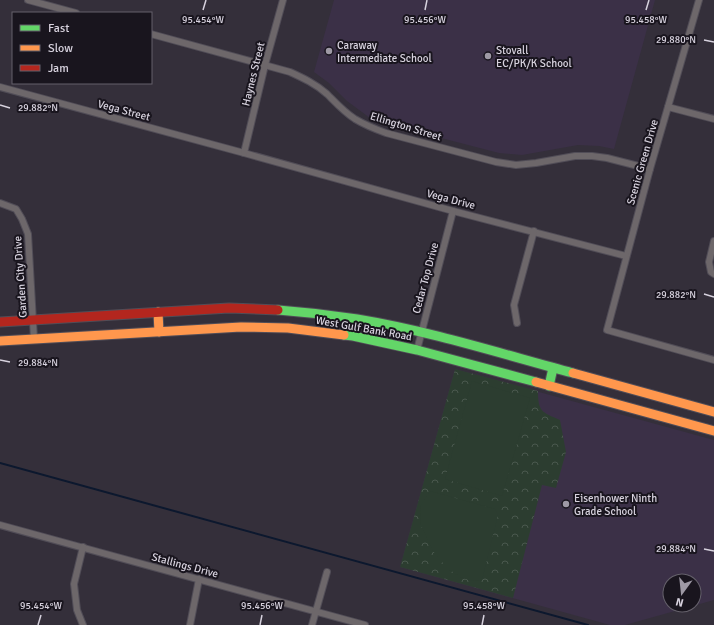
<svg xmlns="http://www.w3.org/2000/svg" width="714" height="625" font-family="Signika,sans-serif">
  <defs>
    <pattern id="park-crowns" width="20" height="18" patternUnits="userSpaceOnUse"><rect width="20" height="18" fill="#2c3d30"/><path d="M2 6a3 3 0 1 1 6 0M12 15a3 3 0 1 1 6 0" fill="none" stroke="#4a584e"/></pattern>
  </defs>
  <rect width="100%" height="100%" fill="#342f3a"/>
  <!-- built -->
  <g fill="#3b3047" fill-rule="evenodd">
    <polygon points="334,0 655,0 614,149 599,146 578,145 522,155 499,153 395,126 370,118 347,101 329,83 314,72"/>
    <path d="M455 369 714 440V600L625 625H610L400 567ZM670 581H694V605H670Z"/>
  </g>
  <!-- park -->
  <path fill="url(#park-crowns)" d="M455 369 538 391C538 412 542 412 560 420L566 452 556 488 542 485 513 598 400 567Z"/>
  <!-- pitch -->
  <g fill="#2c3d30">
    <polygon points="472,381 530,398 502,496 445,479"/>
    <polygon points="430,491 495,509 498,515 482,580 472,581 460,577 447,568 433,551 420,523 421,505"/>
  </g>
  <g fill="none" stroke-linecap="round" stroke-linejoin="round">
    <!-- stream -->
    <polyline stroke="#0c182e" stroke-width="2" points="0,463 588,625"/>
    <!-- street casing -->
    <g stroke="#514d57" stroke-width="8">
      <g id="street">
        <polyline points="28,0 76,13"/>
        <polyline points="699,0 650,169 607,330 714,360"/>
        <path d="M151 34 290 72C303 78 316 84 327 94 336 103 344 112 355 119 365 125 375 129 386 133L496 162 516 165 536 163 575 156H592L607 158 650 169"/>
        <polyline points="0,87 244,153 453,211 626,256"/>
        <polyline points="668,107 714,119"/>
        <polyline points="244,153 265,65 283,0"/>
        <polyline points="0,203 16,209 22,219 28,234 34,339"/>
        <polyline points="714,241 709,262 711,272 714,274"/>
        <polyline points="517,323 514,305 534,231"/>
        <polyline points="417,350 453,211"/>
        <polyline points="0,525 365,625"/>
        <polyline points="83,547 74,584 77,610 83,625"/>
        <polyline points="190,625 199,579"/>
        <polyline points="312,625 327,572"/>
      </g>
    </g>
    <!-- fast casing -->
    <g stroke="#514d57" stroke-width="11">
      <g id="fast">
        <path d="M278 310C305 312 331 315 357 319 430 331 502 354 573 373"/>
        <polyline points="344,335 353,336 417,350 536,382"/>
        <polyline points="549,386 553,368"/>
      </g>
    </g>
    <!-- slow casing -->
    <g stroke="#514d57" stroke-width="11">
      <g id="slow">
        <polyline points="158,312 159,332"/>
        <polyline points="0,341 241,327 288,328 344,335"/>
        <polyline points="573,373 714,412"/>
        <polyline points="536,382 714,431"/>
      </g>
    </g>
    <!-- jam casing -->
    <g stroke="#514d57" stroke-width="11">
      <polyline id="jam" points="0,322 229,308 278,310"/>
    </g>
    <!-- street -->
    <use href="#street" stroke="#6d676a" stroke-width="6"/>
    <!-- fast -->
    <use href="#fast" stroke="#63d668" stroke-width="9"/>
    <!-- slow -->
    <use href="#slow" stroke="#ff974d" stroke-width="9"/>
    <!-- jam -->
    <use href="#jam" stroke="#b3261e" stroke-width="9"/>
  </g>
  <!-- ticks -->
  <path fill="none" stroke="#d7d2de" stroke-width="1.5" d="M203 10 206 0M425 10 427 0M646 10 649 0M704 40 714 42M0 105 10 108M704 294 714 297M0 360 10 362M704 549 714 551M38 625 41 615M260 625 262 615M482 625 484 615"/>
  <!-- markers -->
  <g fill="#9e99a5" stroke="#19151e" stroke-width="1.5">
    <circle cx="329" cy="51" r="4"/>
    <circle cx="488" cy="56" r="4"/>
    <circle cx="566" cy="504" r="4"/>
  </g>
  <g text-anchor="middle" stroke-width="4" stroke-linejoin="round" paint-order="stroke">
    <!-- poi labels -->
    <g font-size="11" fill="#d7d2de" stroke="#19151e" text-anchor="start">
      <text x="337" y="49">Caraway<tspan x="337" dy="13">Intermediate School</tspan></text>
      <text x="496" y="54">Stovall<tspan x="496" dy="13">EC/PK/K School</tspan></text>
      <text x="574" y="502">Eisenhower Ninth<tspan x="574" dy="13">Grade School</tspan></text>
    </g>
    <!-- street labels -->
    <g font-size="11" fill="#d7d2de" stroke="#19151e">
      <text transform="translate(253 74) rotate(-76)" y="4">Haynes Street</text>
      <text transform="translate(124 110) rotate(15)" y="4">Vega Street</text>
      <text transform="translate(406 126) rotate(17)" y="4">Ellington Street</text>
      <text transform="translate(642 162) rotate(-74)" y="4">Scenic Green Drive</text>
      <text transform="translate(451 199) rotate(15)" y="4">Vega Drive</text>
      <text transform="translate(20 277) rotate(-94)" y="4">Garden City Drive</text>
      <text transform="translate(425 278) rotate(-75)" y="4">Cedar Top Drive</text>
      <text transform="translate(364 328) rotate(10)" y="4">West Gulf Bank Road</text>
      <text transform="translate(185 565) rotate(15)" y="4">Stallings Drive</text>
    </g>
  </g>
  <g font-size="10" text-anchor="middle" fill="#d7d2de" stroke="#19151e" stroke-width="4" stroke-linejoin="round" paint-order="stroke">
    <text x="203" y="23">95.454°W</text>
    <text x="425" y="23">95.456°W</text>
    <text x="646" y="23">95.458°W</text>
    <text x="676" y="43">29.880°N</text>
    <text x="38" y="111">29.882°N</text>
    <text x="676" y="298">29.882°N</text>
    <text x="38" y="366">29.884°N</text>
    <text x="676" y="552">29.884°N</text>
    <text x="41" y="609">95.454°W</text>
    <text x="262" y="609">95.456°W</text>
    <text x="484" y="609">95.458°W</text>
  </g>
  <!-- legend -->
  <rect x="12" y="12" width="140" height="72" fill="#19151e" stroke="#65616b"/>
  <rect x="20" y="25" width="20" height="6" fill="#63d668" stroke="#65616b"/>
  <text x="48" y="32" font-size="12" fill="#d7d2de">Fast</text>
  <rect x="20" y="45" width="20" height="6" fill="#ff974d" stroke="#65616b"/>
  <text x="48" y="52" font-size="12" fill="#d7d2de">Slow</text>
  <rect x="20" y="65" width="20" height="6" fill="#b3261e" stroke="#65616b"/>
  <text x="48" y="72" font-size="12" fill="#d7d2de">Jam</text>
  <!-- north arrow -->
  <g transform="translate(682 593) rotate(195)"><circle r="19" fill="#19151e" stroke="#65616b"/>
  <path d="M0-3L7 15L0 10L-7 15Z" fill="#9e99a5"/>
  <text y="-6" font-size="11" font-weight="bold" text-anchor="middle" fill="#d7d2de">N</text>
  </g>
</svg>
